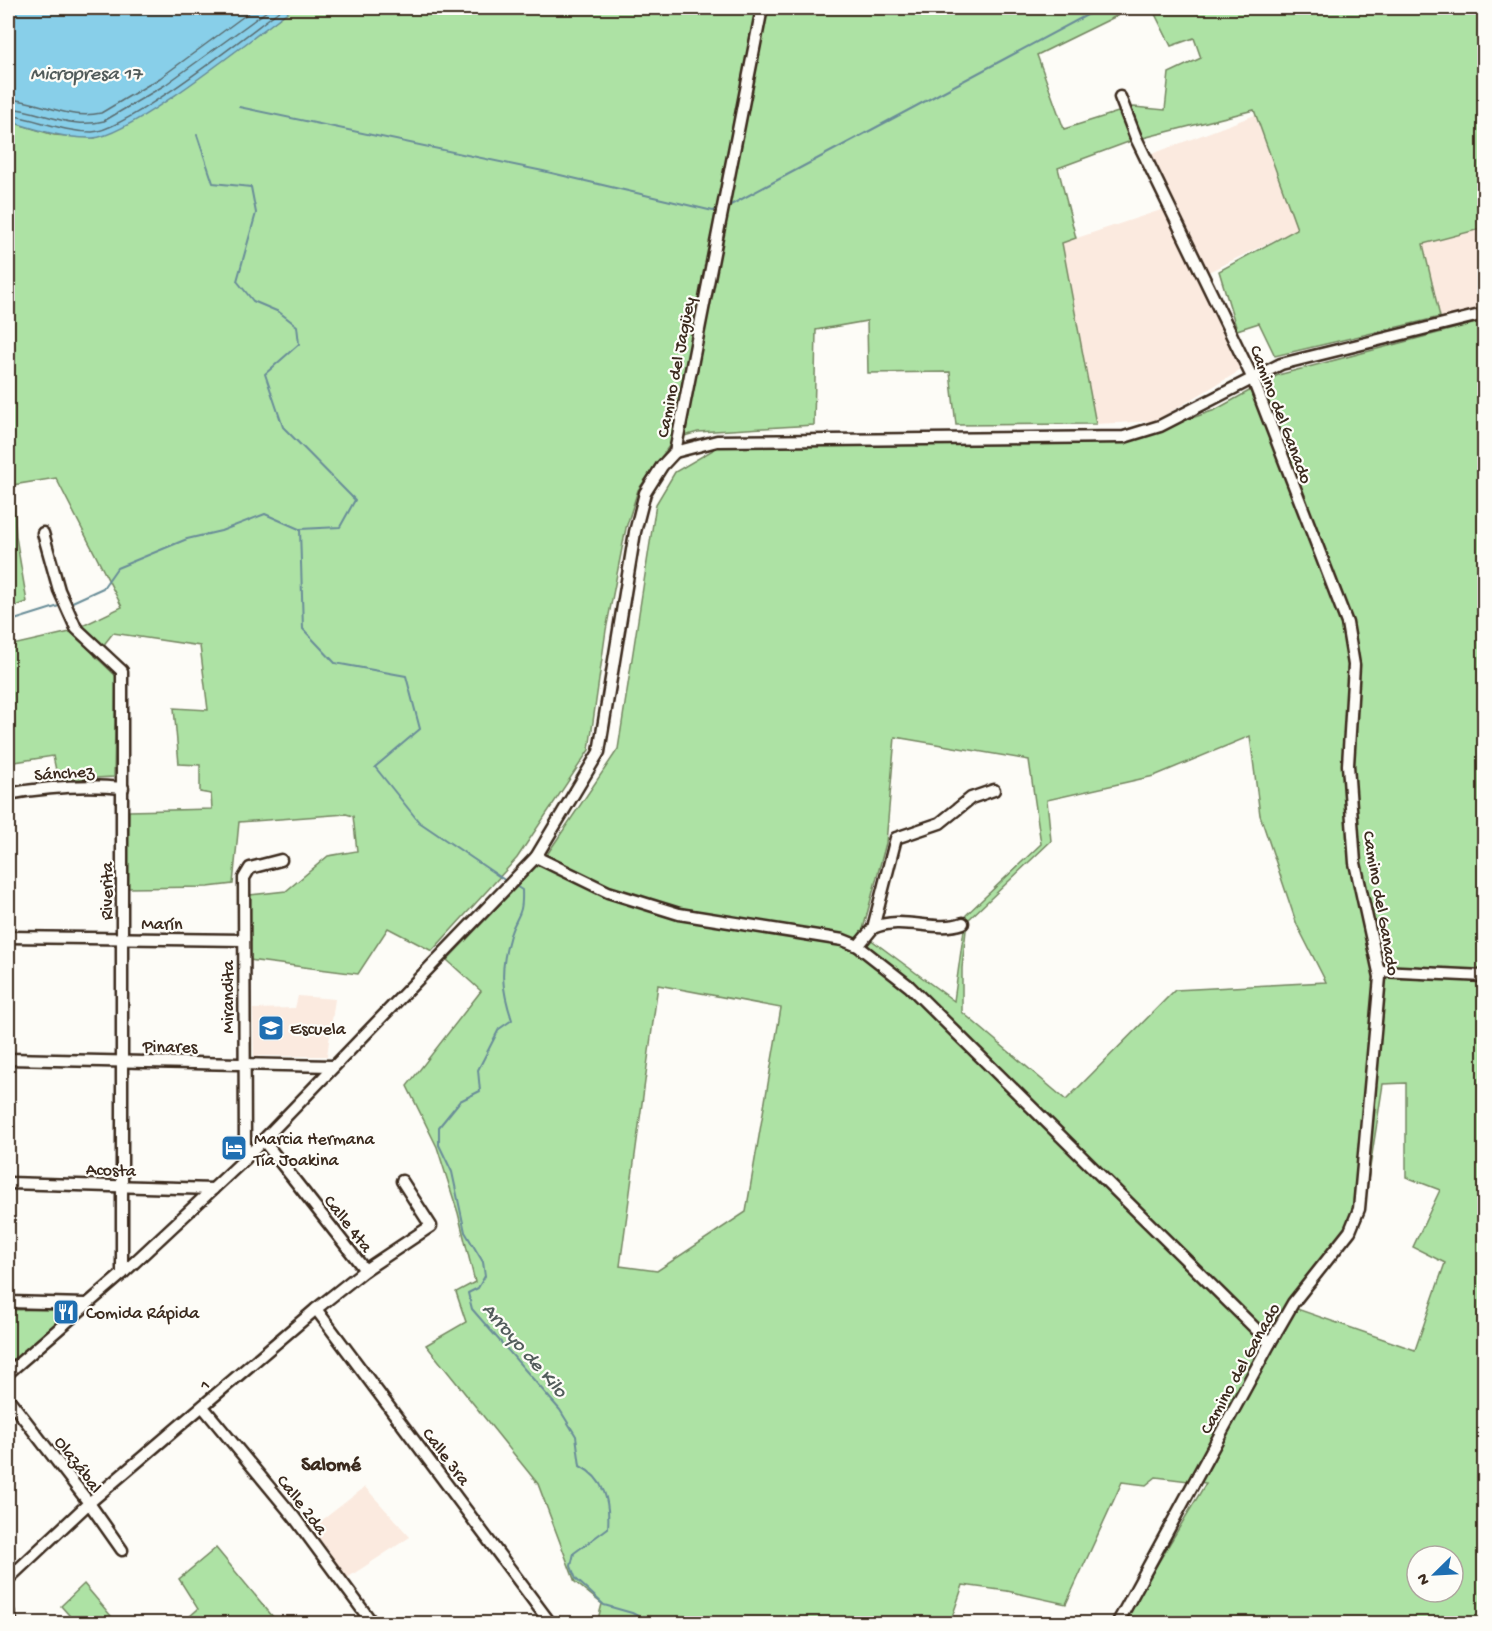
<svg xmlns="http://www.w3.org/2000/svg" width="1492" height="1631" font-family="'Gochi Hand',sans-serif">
  <rect width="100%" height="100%" fill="#fdfcf7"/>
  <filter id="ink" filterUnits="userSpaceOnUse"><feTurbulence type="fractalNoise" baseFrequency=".0167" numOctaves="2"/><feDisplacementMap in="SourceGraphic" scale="12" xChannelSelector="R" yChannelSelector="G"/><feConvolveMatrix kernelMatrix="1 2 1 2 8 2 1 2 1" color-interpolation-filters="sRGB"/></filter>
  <g filter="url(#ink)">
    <!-- built -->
    <g fill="#fbeadf">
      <polygon points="1255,115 1297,229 1200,276 1243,369 1155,421 1096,424 1062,243 1167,208 1144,157"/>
      <polygon points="1484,228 1484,310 1440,317 1423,244"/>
      <polygon points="298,996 335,999 327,1056 254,1056 253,1009 295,1008"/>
      <polygon points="365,1487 410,1537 347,1578 312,1528"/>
    </g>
    <!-- green -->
    <g fill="#ade2a4" stroke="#748661" stroke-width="1.5" fill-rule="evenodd">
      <polygon points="293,8 1133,8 1037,55 1064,129 1134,107 1165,110 1169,73 1201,58 1194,38 1171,46 1152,8 1484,8 1484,228 1423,244 1440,317 1275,356 1259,323 1237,330 1219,271 1297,229 1254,110 1131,141 1058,168 1076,238 1062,243 1096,424 956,425 950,372 868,373 867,321 816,330 814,425 698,432 674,439 638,490 626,528 606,630 589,750 517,858 432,951 388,928 358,974 249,960 250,895 286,891 328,856 357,851 353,816 346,814 239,822 233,884 208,887 127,888 129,811 212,809 211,794 200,792 200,765 179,764 174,708 208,710 200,646 113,633 95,656 116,676 114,777 58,780 53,756 8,763 8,646 70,632 122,607 56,478 13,485 16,537 27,602 8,609 8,121 54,135 95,138 173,96"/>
      <path d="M1484 321V1623H1122L1206 1483 1156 1477 1146 1485 1122 1482 1066 1604 1007 1591 963 1585 950 1623H597L602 1604 575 1582 538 1484 426 1345 466 1322 456 1292 475 1282 458 1213 437 1147 407 1086 481 991 447 960 546 856 618 749 656 504 675 472 723 444 845 446 1123 442 1215 410 1278 375ZM1250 736 1260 815 1297 925 1326 982 1175 990 1066 1100 962 1012V968L967 921 1051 841 1047 800 1154 776ZM895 737 1029 760 1041 844 966 915 954 1001 862 933 886 843ZM658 985 781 1008 746 1212 657 1271 620 1266ZM1406 1083V1177L1440 1190 1413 1247 1445 1263 1415 1350 1294 1308 1362 1219 1383 1084ZM1417 1556H1453V1592H1417Z"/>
      <polygon points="73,1309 8,1365 8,1310"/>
      <polygon points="216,1548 278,1623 182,1623 198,1609 179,1579"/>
      <polygon points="84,1584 117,1623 76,1623 61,1606"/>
    </g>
    <!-- water -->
    <path fill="#88cfe9" stroke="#698d98" stroke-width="1.5" d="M8 8H293C257 34 130 137 93 138 64 139 35 129 8 121Z"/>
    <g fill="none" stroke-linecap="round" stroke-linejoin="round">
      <!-- shore -->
      <g stroke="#5a6c6f" stroke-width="1.5">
        <path d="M8 99C39 100 68 121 101 113L160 78 255 8"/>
        <path d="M8 108C41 110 70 130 104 121L165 85 271 8"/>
        <path d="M8 115C36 118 61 132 92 132 127 131 250 32 283 8"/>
      </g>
      <!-- stream -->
      <g stroke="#698d98" stroke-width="2">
        <polyline points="239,107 543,171 713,211 720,209"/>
        <polyline points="197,135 213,183 251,187 256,213 237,281 253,301 279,312 297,326 299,344 265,374 283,427 355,500 340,527 300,529 303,629 335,663 406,676 420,729 375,767 419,822 506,881"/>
        <polyline points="725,208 1100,8"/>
        <polyline points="68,604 103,588 117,568 187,539 221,531 265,514 299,529"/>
        <polyline points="8,622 62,605"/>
        <path d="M514 885 522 890C523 918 517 913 510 935 500 969 501 987 512 1020L499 1029 478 1070 480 1091 460 1101 439 1127V1145L452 1172 465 1232 483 1262 485 1276 478 1288 468 1293 472 1309 560 1410 576 1436 580 1466C605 1479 610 1502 608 1528L574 1553 571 1566 576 1579 604 1605 632 1613 653 1624"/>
      </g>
      <!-- minor casing -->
      <g stroke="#3b2a1e" stroke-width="15">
        <g id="minor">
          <polyline points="675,452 717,441 1124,437 1160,426 1281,364 1484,314"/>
          <polyline points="43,533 59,590 76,628 122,671 122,1274"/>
          <path d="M8 794C47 787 83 784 123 788"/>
          <polyline points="536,857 608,892 679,914 843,940 858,946 909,986 1270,1343"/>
          <path d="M873 928C902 915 935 933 963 923"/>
          <polyline points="8,937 244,940"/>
          <polyline points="858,946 873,928 896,838 940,823 971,798 994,790"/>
          <polyline points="1380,971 1484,976"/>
          <polyline points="8,1059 333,1066"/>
          <polyline points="263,1140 365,1270"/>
          <polyline points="245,1159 244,878 250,868 281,860"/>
          <polyline points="8,1183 213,1189"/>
          <polyline points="8,1302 86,1304"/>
          <polyline points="316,1309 551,1624"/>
          <polyline points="8,1373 122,1274 245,1159 536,857 599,752 635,532 645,493 662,466 675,452 762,8"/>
          <polyline points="8,1398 89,1503 122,1550"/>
          <polyline points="203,1407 294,1517 373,1624"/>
          <polyline points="8,1579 89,1503 316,1309 365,1270 431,1226 402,1181"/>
          <polyline points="8,1611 12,1624"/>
          <polyline points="1117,1624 1270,1343 1293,1303 1350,1231 1359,1209 1380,977 1355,863 1348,765 1354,665 1347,623 1252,377 1136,138 1120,97"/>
        </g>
      </g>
      <!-- minor -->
      <use href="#minor" stroke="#fdfcf7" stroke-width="10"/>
    </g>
  </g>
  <!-- icons -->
  <defs>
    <g id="school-square" transform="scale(1.35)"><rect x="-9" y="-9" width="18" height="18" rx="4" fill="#1f6fb2" stroke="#fdfcf7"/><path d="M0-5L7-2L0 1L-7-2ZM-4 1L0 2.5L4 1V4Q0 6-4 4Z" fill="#fff"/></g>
    <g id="hotel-square" transform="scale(1.35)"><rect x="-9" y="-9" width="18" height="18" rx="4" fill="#1f6fb2" stroke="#fdfcf7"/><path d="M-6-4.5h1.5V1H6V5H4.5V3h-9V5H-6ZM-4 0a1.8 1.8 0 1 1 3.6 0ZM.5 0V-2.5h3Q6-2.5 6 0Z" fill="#fff"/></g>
    <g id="restaurant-square" transform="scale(1.35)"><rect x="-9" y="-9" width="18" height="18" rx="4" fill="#1f6fb2" stroke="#fdfcf7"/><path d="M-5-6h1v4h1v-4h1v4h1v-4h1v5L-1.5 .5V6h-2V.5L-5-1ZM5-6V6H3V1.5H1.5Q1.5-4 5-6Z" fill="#fff"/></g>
  </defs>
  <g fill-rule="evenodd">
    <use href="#school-square" x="271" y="1028"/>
    <use href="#hotel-square" x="234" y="1148"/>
    <use href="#restaurant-square" x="66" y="1312"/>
  </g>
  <g text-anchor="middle" stroke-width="4.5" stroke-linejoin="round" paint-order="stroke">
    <!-- street labels -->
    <g font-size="18" fill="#3b2a1e" stroke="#fdfcf7">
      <text transform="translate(675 367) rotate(-79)" y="6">Camino del Jagüey</text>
      <text transform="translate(1282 414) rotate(69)" y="6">Camino del Ganado</text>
      <text transform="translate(64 772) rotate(-4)" y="6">Sánchez</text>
      <text transform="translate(106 891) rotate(-90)" y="6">Riverita</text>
      <text transform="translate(1382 903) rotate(80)" y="6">Camino del Ganado</text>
      <text x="162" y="929">Marín</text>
      <text transform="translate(227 997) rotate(-90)" y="6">Mirandita</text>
      <text x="170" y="1052">Pinares</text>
      <text transform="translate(111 1169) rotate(2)" y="6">Acosta</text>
      <text transform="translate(349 1223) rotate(52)" y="6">Calle 4ta</text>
      <text transform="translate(1239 1368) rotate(-61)" y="6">Camino del Ganado</text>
      <text transform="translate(204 1384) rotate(-41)" y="6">1</text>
      <text transform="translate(447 1456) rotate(53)" y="6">Calle 3ra</text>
      <text transform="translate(79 1464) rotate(53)" y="6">Olazábal</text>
      <text transform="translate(303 1504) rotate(52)" y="6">Calle 2da</text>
    </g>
    <!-- poi labels -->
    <g font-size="18" fill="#3b2a1e" stroke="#fdfcf7" text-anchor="start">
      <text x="290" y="1034">Escuela</text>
      <text x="254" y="1144">Marcia Hermana<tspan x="254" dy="21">Tía Joakina</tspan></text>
      <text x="86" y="1318">Comida Rápida</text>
    </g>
    <!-- water labels -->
    <g font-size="20" font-style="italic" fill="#525c5b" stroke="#fdfcf7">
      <text x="86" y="79">Micropresa 17</text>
      <text transform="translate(526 1349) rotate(49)" y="7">Arroyo de Kilo</text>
    </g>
    <!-- neighbourhood labels -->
    <g font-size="20" font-weight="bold" fill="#3b2a1e" stroke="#fdfcf7">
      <text x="331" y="1470">Salomé</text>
    </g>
  </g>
  <!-- margin -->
  <rect width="1492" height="1631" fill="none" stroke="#fdfcf7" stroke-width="30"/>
  <rect x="15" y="15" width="1462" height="1601" fill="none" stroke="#3b2a1e" stroke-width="2" filter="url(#ink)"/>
  <!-- north arrow -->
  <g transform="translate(1435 1574) rotate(246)"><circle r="28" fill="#fdfcf7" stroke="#afa8a0" stroke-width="1.5"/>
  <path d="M0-4.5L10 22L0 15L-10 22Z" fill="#1f6fb2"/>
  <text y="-9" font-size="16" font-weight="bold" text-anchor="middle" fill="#3b2a1e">N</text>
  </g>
</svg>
